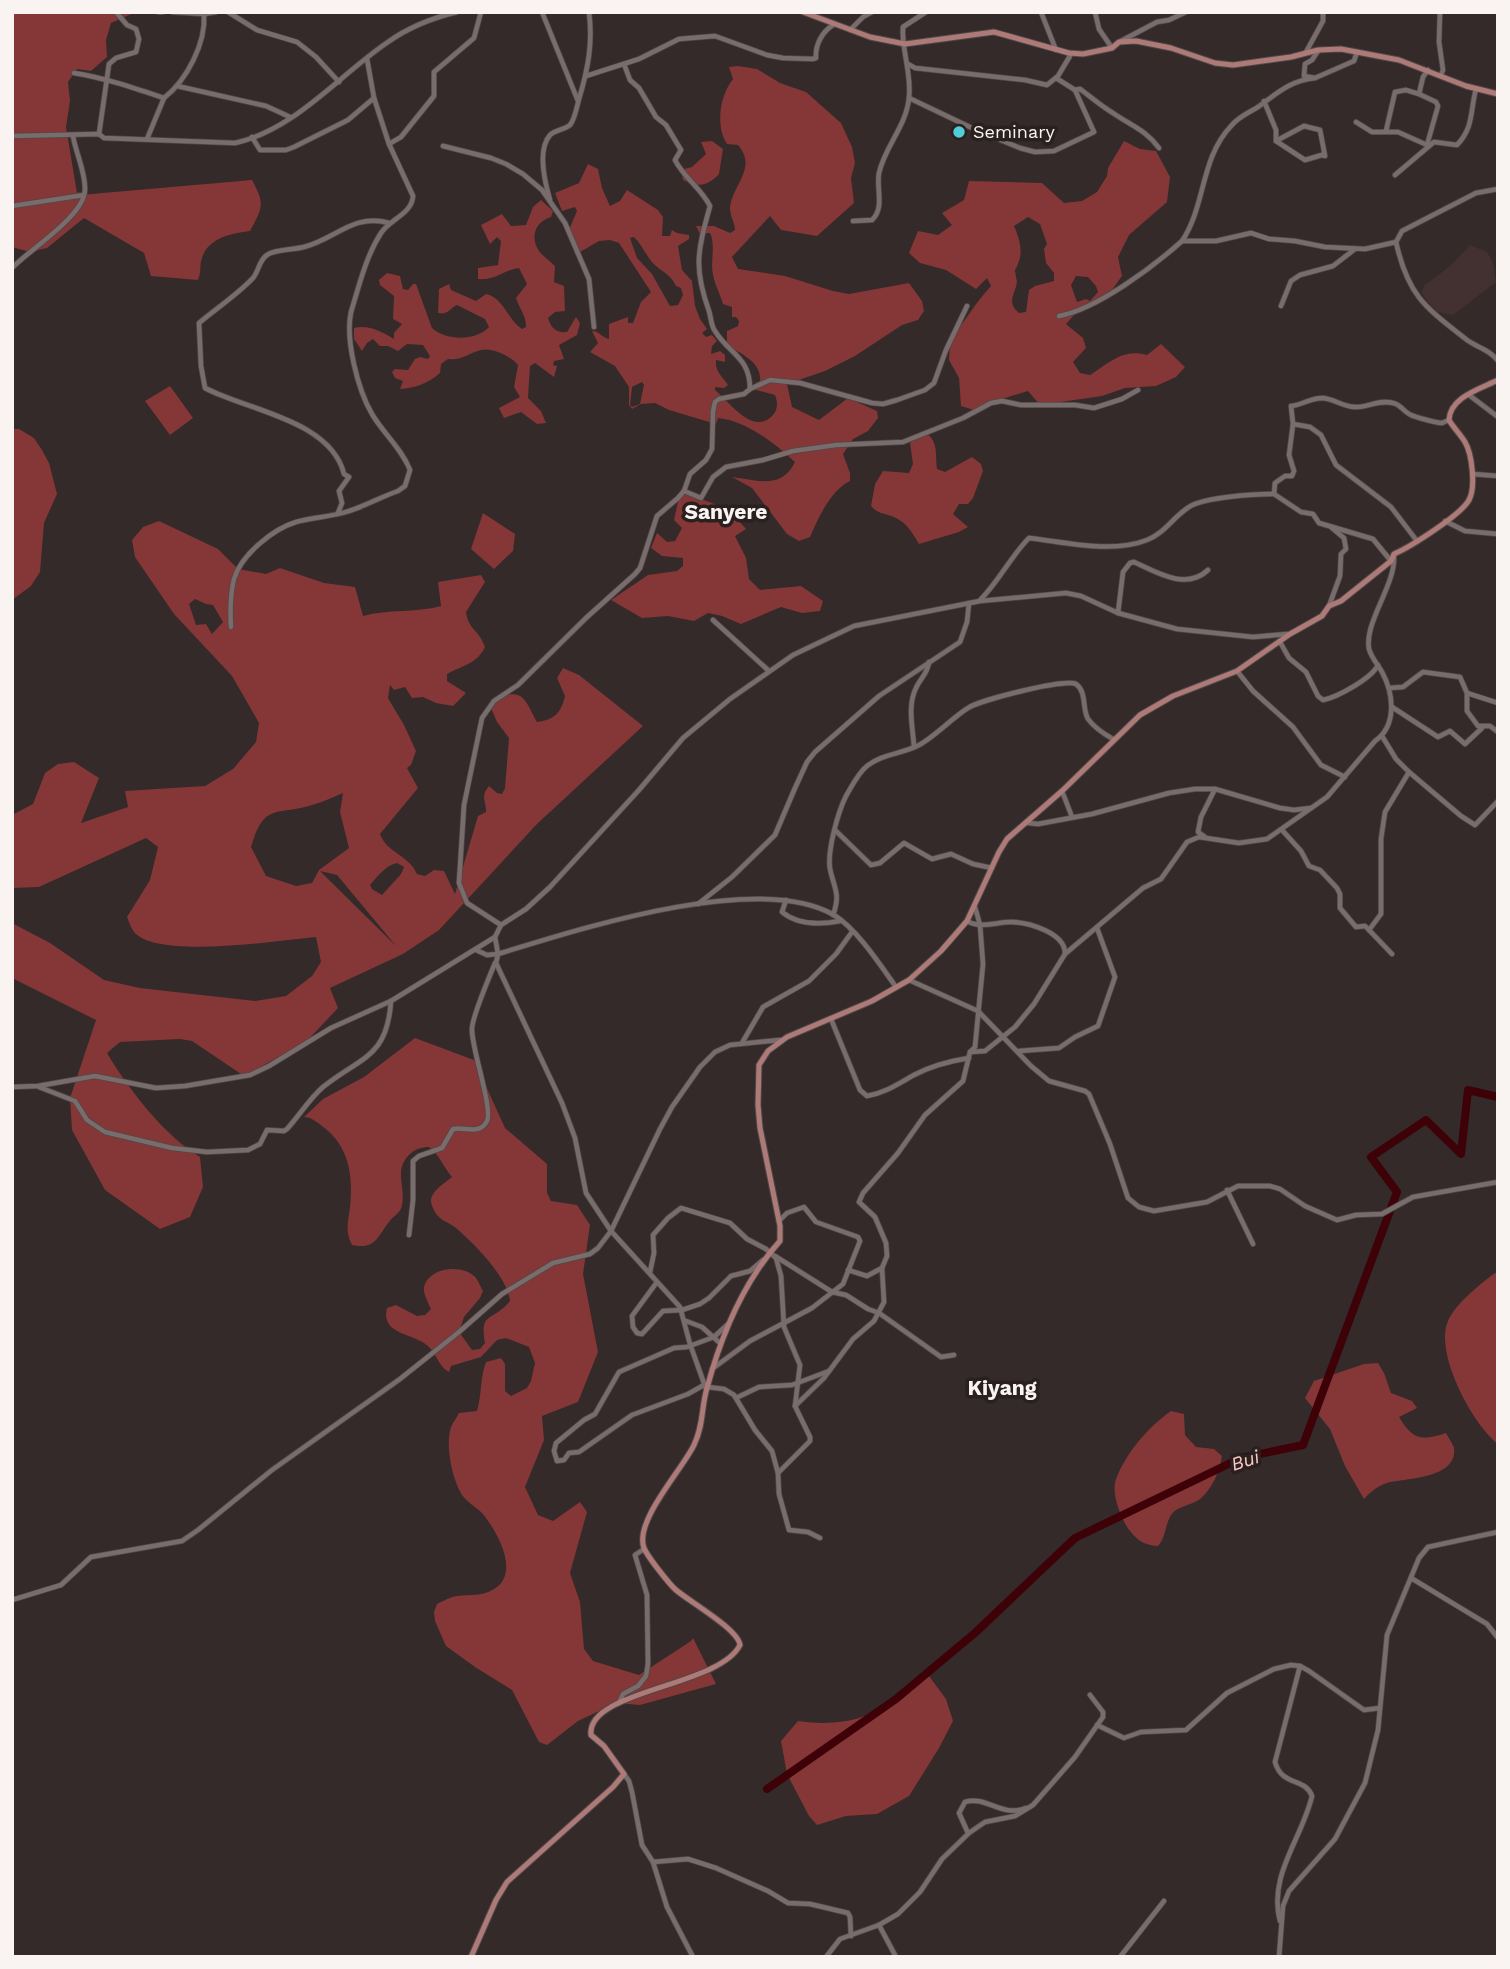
<svg xmlns="http://www.w3.org/2000/svg" width="1510" height="1969" font-family="'Work Sans',sans-serif">
  <rect width="100%" height="100%" fill="#332a29"/>
  <!-- built -->
  <polygon fill="#423130" points="1470,245 1487,252 1493,262 1496,282 1453,315 1437,312 1421,293 1424,286 1450,266"/>
  <!-- green -->
  <g fill="#853636" fill-rule="evenodd">
    <path d="M12 12H136L111 23 106 40 107 57 91 71 77 69 68 82 70 101 66 127 77 193 79 192 80 195 252 180C265 204 263 207 250 231 232 233 208 238 202 258 199 266 202 270 198 280L151 276 144 253 84 218 47 248 30 252 12 247Z"/>
    <path d="M738 66 757 69 780 83 806 92 841 123 852 147 855 163 851 178 854 203 817 236 781 230 770 216 732 257 738 269 785 276 833 291 849 294 909 283 922 301 924 311 918 320 902 325 855 356 825 371 787 384 792 407 819 420 848 398 877 411 878 418 868 431 853 439 843 454 850 473V481C831 490 818 518 810 537L799 541 787 534 752 488 732 477C758 480 781 490 795 462 774 443 747 421 718 418L716 424 669 410 655 403 641 404 632 409 629 405V387L615 366 590 352 598 343 592 331C600 331 602 338 609 339V324L628 317V323H633L641 302 651 292 619 243 610 240 599 241 575 255 568 232 577 211 575 207 562 211 555 193 579 183 588 164 598 169 602 188 610 206 620 201 627 190 658 210 663 217 662 236H670L672 230 677 233 689 235V239L678 246 682 270 692 281 695 306 700 319 707 329 702 333 706 337 712 335 717 341 712 346 711 354 720 351 725 355V362L716 360C715 372 722 376 728 385L724 388 715 387V390C728 400 752 436 772 416 778 410 778 403 775 395L756 390 755 383 760 381C762 362 741 354 727 345V331L738 326 739 321 736 317H732V307L723 304C720 294 715 285 713 275 710 262 716 245 710 233L700 234 696 226H714L730 233 735 230C735 223 730 216 730 208 732 185 758 168 738 145L727 144C715 126 720 95 733 79L729 67ZM634 237C643 246 646 257 656 266 664 273 671 275 676 286L681 288 683 295 678 305 670 306 652 274 637 258 630 238ZM642 382 644 385 640 404 632 407 630 405 632 387Z"/>
    <path d="M712 141 723 149 719 174C708 186 698 188 683 180L682 174 684 169 692 167 706 154 701 142Z"/>
    <path d="M1124 141 1140 149 1156 151 1170 177 1167 202 1129 235 1118 257 1122 276 1104 301 1076 313 1066 324 1083 338 1086 348 1073 362 1080 373 1090 375C1109 363 1123 348 1147 355L1161 344 1185 367 1176 377 1156 386 1125 388 1102 396 1040 405 1028 391 989 403 974 410 961 406 959 378 949 360 950 339C965 322 975 303 991 286L987 278 976 289 946 270 920 263 909 253 918 231 938 235 952 225 942 213 964 200 969 181 1042 183 1064 203 1082 201 1097 192 1107 176 1108 168ZM1028 217 1040 224 1047 244 1044 249 1046 263 1054 273V281L1035 286 1029 290 1026 312 1019 313C1006 302 1015 295 1017 282 1017 281 1015 272 1015 270 1024 255 1021 242 1014 226ZM1076 276 1088 277 1096 286 1098 292 1090 301 1086 299 1077 302 1071 285Z"/>
    <path d="M541 200 553 211 551 217C531 223 529 245 546 258 549 261 552 263 555 266L554 282 564 286 565 311 555 312 548 318C551 328 556 333 567 332L576 317 580 323 577 335 559 345 564 359 554 361 553 365 557 366 554 377 535 363 530 366 528 398 541 411 546 423 537 424 521 412 504 418 499 408 520 397 514 387 518 365C512 357 492 347 481 350 469 353 461 361 448 359L441 364 440 373C429 383 415 388 400 389L403 381 395 378 392 372 395 369 408 370 415 359 420 357 428 359 430 356 423 345 407 344 398 351 388 346H380L373 339 367 343 362 351 354 339V328C368 324 383 332 394 339V333L402 324 393 319 394 296 380 285 379 280 387 273 400 276 403 289 408 290 413 284H416L432 328C446 341 476 341 489 327L485 319 457 305C449 309 448 315 438 313L439 289 449 284 451 290 476 301 486 294C504 298 507 319 522 329L526 327C526 314 519 309 516 298L527 284 519 268C504 270 495 281 478 279V268L498 265 501 241 497 237 490 244 481 225 502 214 511 226 526 225 533 207Z"/>
    <polygon points="170,386 193,418 170,435 145,401"/>
    <polygon points="12,429 19,429 34,438 42,450 49,463 57,494 44,523 40,572 31,586 12,600"/>
    <path d="M926 432C939 444 935 453 937 469L945 472 972 457 981 464 983 471 973 498 968 504H959L953 514 968 527 959 532 919 544C913 534 907 523 896 518 886 513 879 515 871 506L875 484 883 471 909 473 913 464 910 443 919 434Z"/>
    <path d="M680 493C709 502 726 504 746 529L735 536 746 558 749 579 760 590 801 586 823 601 820 611 802 613 781 607 741 624 722 616 708 613 694 621 668 616 642 618 611 600 648 575 677 571 683 566V558L662 556 651 548 657 533 667 542 675 541 682 528 674 520Z"/>
    <polygon points="483,513 515,534 513,551 494,569 471,549"/>
    <path d="M159 521 218 549 238 569 266 574 280 568 324 583 355 587 363 616C388 609 415 613 441 606L438 582 481 575 485 582 466 612C469 631 478 628 485 647 477 664 463 665 447 674V681L466 693 453 706 436 703 423 697 412 698 405 687 394 690 390 685 388 698 404 725 416 751 411 765 407 768 418 788 380 834C388 854 408 854 417 874L425 876 434 870 444 871 455 894 478 816 486 812C486 800 480 797 489 786L497 793 502 794 505 788 509 738 497 722 491 708 495 698C524 688 524 698 537 722 554 720 561 713 565 696L557 678 563 668 579 675 643 726 537 824 439 930 403 954 330 988 338 1008 307 1041 244 1076 192 1041 180 1039 120 1042 107 1053C129 1090 164 1135 200 1157L203 1187 190 1217 160 1229 105 1190 72 1130 70 1098 96 1020 12 978V923L50 943 104 980 140 988 255 1001 286 996 312 976 321 962 316 937C281 940 157 960 134 932 131 928 129 922 127 917L150 880 158 847 146 838 39 887 12 888V815L33 804 45 773 58 764 74 762 99 778 81 823 128 807 125 791 205 786 233 769 256 742 259 723 232 676 174 614 135 557 132 540 143 527ZM195 599 206 604 213 605 223 622 212 634 206 624 196 625 189 604ZM343 793 340 812 349 848 319 870 312 883 296 886 266 876 251 847C264 802 276 816 312 805 323 802 333 797 343 793ZM397 863 404 867 401 874 382 895 372 889 370 885C378 876 386 865 397 863ZM320 871 337 875 396 946Z"/>
    <path d="M415 1038 474 1060 505 1128 547 1164V1193L551 1201 577 1205 590 1225 583 1274 598 1352 578 1402 542 1416 544 1440 525 1487 538 1515 553 1521 580 1502 587 1512 570 1573 580 1602 584 1649 593 1661 639 1675 691 1641 693 1638 716 1684 640 1705 616 1703 578 1721 547 1745 539 1742 512 1690 475 1667 446 1646 435 1621 434 1612 437 1604C443 1601 450 1597 457 1596 471 1594 481 1597 494 1589 521 1573 497 1531 482 1513 476 1507 467 1502 462 1495 452 1479 445 1445 451 1427 453 1422 457 1417 459 1413L477 1411C482 1394 480 1377 486 1362L501 1358 505 1364V1391L511 1396 527 1388 531 1381 535 1363 529 1347 506 1338 497 1340 481 1357 451 1366 449 1372C438 1366 437 1354 428 1346 414 1333 380 1335 387 1308L396 1305 417 1316 425 1315 431 1309C428 1302 423 1294 424 1287 429 1267 461 1264 474 1276 478 1279 480 1286 483 1291L480 1298 464 1317 459 1332 472 1350 480 1349 485 1343C479 1311 493 1322 510 1301 507 1276 474 1244 456 1228 450 1223 442 1221 438 1216 435 1213 431 1205 431 1201 431 1191 445 1183 452 1177 444 1168 439 1154 429 1147 421 1147 416 1149 410 1154 393 1170 406 1186 402 1205 401 1213 394 1215 389 1222 377 1237 376 1250 352 1245 345 1232 348 1222 350 1207 353 1178 350 1150 327 1130 319 1124 314 1118 304 1117L323 1099 364 1077Z"/>
    <path d="M1498 1271V1444C1473 1425 1434 1353 1448 1321 1455 1304 1482 1282 1498 1271Z"/>
    <path d="M1378 1363 1384 1373 1391 1393 1412 1401 1417 1408 1399 1417C1413 1440 1421 1441 1446 1433 1448 1437 1453 1444 1454 1448 1458 1479 1405 1478 1387 1483 1378 1486 1370 1492 1364 1499L1345 1466 1330 1429 1305 1398 1314 1381 1364 1364Z"/>
    <path d="M1171 1411 1184 1414 1185 1435 1196 1447 1214 1449 1222 1456C1220 1471 1212 1489 1200 1499 1191 1506 1178 1505 1171 1515 1165 1525 1166 1537 1158 1546 1142 1545 1136 1539 1127 1527 1120 1515 1111 1493 1116 1479 1126 1453 1148 1427 1171 1411Z"/>
    <path d="M929 1676 946 1699 953 1721 939 1748 909 1796 877 1814 846 1816 817 1825 809 1816 787 1774 781 1741 798 1721C834 1726 868 1722 897 1697 908 1688 914 1680 929 1676Z"/>
  </g>
  <g fill="none" stroke-linecap="round" stroke-linejoin="round">
    <!-- river -->
    <polyline stroke="#3e0107" stroke-width="8" points="767,1789 896,1699 976,1632 1075,1538 1241,1458 1303,1445 1397,1192 1371,1157 1426,1120 1461,1154 1468,1090 1498,1097"/>
    <!-- minor casing -->
    <g stroke="#504848" stroke-width="6">
      <g id="minor">
        <polyline points="158,12 163,12"/>
        <polyline points="228,12 257,30 297,42 316,57 339,82"/>
        <polyline points="542,12 578,101"/>
        <polyline points="1041,12 1056,50"/>
        <polyline points="1095,12 1099,29 1112,48"/>
        <polyline points="1440,12 1439,42 1443,70 1441,75"/>
        <polyline points="204,14 216,12"/>
        <polyline points="850,30 863,17 872,12"/>
        <polyline points="1121,41 1157,22 1169,20 1186,12"/>
        <path d="M1318 51 1312 60 1305 64 1304 76 1315 78C1291 80 1276 94 1258 107 1248 113 1238 117 1231 126 1200 159 1206 205 1182 241H1216L1251 233 1269 239 1295 241 1325 247 1365 249 1396 242"/>
        <polyline points="1306,52 1323,21 1323,12"/>
        <polyline points="908,64 915,68 1025,80 1047,85 1058,76 1070,56 1069,53"/>
        <path d="M74 73C105 78 134 88 164 98L147 139"/>
        <path d="M586 76 639 59 679 39 715 36 767 55 783 58 813 59 816 58C815 45 822 32 833 25"/>
        <path d="M1056 78 1075 90 1080 89C1091 97 1101 106 1113 113 1130 125 1146 130 1159 148"/>
        <polyline points="1315,78 1354,61 1357,52"/>
        <polyline points="177,86 266,106 290,117"/>
        <path d="M164 98C187 80 206 43 204 14L172 12"/>
        <polyline points="909,98 974,129 1020,148 1035,152 1054,151 1094,132 1075,90"/>
        <polyline points="1264,101 1276,130 1276,141"/>
        <polyline points="1356,122 1372,132 1398,132 1427,145 1438,106 1436,102 1419,94 1423,77 1428,70"/>
        <polygon points="1304,126 1320,130 1325,156 1322,155 1305,160 1276,141"/>
        <polyline points="1386,131 1395,92 1406,90 1419,94"/>
        <polyline points="99,134 109,64 116,58 136,52 139,39 136,29 127,25 116,12"/>
        <path d="M12 136 99 134 104 138 235 143C295 130 339 75 388 42 409 27 432 18 457 12"/>
        <polyline points="252,137 260,150 286,150 294,147 348,120 374,98"/>
        <polyline points="389,144 401,137 434,96 434,72 474,38 481,12"/>
        <polyline points="443,146 491,158 506,164 523,174 542,190 565,223 589,279 594,327"/>
        <path d="M1395 175 1434 142 1457 145C1474 127 1470 111 1476 89"/>
        <path d="M1498 189 1476 193 1402 231 1396 242C1408 296 1425 307 1467 340 1478 348 1489 349 1498 361"/>
        <path d="M550 200C545 183 537 150 550 135 555 130 564 130 570 125 575 119 577 106 579 99 588 69 593 43 589 12"/>
        <polyline points="12,206 84,195"/>
        <path d="M853 221 872 220C885 208 876 189 879 173 885 146 906 127 909 98 912 73 901 49 903 27L926 12"/>
        <path d="M12 268C30 249 85 216 85 189 85 170 76 154 73 136"/>
        <polyline points="1281,306 1291,281 1300,275 1333,266 1355,249"/>
        <path d="M1059 316C1097 309 1153 267 1182 241"/>
        <polyline points="750,389 770,380 800,383 872,403 883,404 897,400 925,390 934,383 946,350 967,306"/>
        <polyline points="1469,395 1498,417"/>
        <polyline points="1293,424 1310,427 1321,435 1336,465 1391,507 1417,541"/>
        <polyline points="1472,474 1498,476"/>
        <polyline points="684,491 701,498 713,477 726,467 763,460 793,451 836,445 903,442 963,418 991,403 1002,401 1021,405 1075,405 1094,408 1122,399 1138,390"/>
        <path d="M338 513 342 503 339 491 349 477 344 474C331 420 246 410 205 388L201 366 199 323C217 308 238 294 253 278 259 271 259 260 267 255 275 249 293 250 304 247 336 239 353 213 389 223"/>
        <polyline points="1445,521 1465,531 1498,534"/>
        <path d="M1391 561 1373 539 1319 523 1313 514 1301 512 1274 494 1275 483 1285 476H1292L1294 471 1289 455 1293 424 1291 406C1302 405 1310 398 1323 398 1334 399 1344 407 1355 407 1367 408 1379 399 1393 403 1400 404 1404 412 1411 415 1415 417 1437 423 1442 423L1449 420"/>
        <path d="M981 599C999 581 1011 556 1029 538 1065 542 1111 554 1147 540 1165 533 1173 517 1189 507 1204 497 1256 494 1274 494"/>
        <polyline points="1329,606 1340,576 1341,554 1346,549 1344,538 1332,528"/>
        <path d="M1118 613 1123 572 1130 563 1134 562C1156 572 1186 591 1208 570"/>
        <polyline points="713,620 769,671"/>
        <path d="M231 627C230 610 230 595 234 579 241 555 273 529 296 522 313 517 332 517 349 511 365 506 381 497 398 491L405 486 410 470C402 449 383 433 372 414 358 390 345 340 351 312 359 286 366 256 381 233 390 219 412 214 413 196L389 144 374 98 367 59"/>
        <path d="M1280 642 1289 658 1306 672 1318 696 1323 700C1338 697 1372 678 1378 665"/>
        <polyline points="1237,671 1253,691 1293,727 1321,765 1345,777"/>
        <polyline points="1389,688 1403,687 1423,672 1460,677 1467,693 1467,711 1478,726 1490,726 1498,732"/>
        <polyline points="1467,693 1498,703"/>
        <polyline points="1392,707 1438,737 1450,731 1465,744 1482,728"/>
        <polyline points="1382,736 1396,759 1409,772 1385,812 1381,839 1381,914 1369,930 1392,954"/>
        <path d="M914 747C913 728 907 706 916 688 920 679 928 673 929 662"/>
        <polyline points="1409,772 1461,816 1475,825 1498,801"/>
        <polyline points="1062,791 1072,817"/>
        <polyline points="1028,823 1038,824 1092,814 1169,793 1195,789 1215,789 1280,808 1294,810 1311,808"/>
        <polyline points="1282,830 1301,851 1309,866 1320,870 1337,888 1340,894 1340,908 1356,927 1365,926 1369,930"/>
        <polyline points="836,831 871,865 880,863 904,843 932,859 951,854 973,864 992,868"/>
        <polyline points="1205,837 1198,832 1201,817 1215,789"/>
        <path d="M786 900 782 912C798 925 820 925 840 921"/>
        <polyline points="698,904 732,877 775,835 795,788 807,762 815,752 879,696 960,642 967,622 969,603"/>
        <path d="M833 915C841 894 834 888 830 869 827 851 838 812 846 796 852 786 858 773 867 766 882 754 901 754 917 746 931 740 953 717 968 708 980 700 1066 678 1076 684 1087 692 1082 709 1088 719 1094 727 1104 734 1113 739"/>
        <path d="M967 921C980 929 996 922 1011 922 1028 922 1066 933 1065 954"/>
        <path d="M501 925 467 903 459 883 464 805 482 718 494 701 518 685 586 618 635 574 640 568 657 516 678 498 684 491 690 474 706 460 712 449 713 411 715 402 719 399 744 394 750 389C750 357 729 354 715 331 711 326 711 317 709 311 693 267 698 250 710 206 701 188 684 178 675 160L681 150 666 125 656 117 639 88 630 80 624 64"/>
        <polyline points="495,937 498,954 496,963 562,1103 575,1138 586,1193 611,1231 680,1307 690,1344 706,1389"/>
        <path d="M476 950 487 955 498 954C580 929 757 871 834 915 857 929 881 966 896 987"/>
        <polyline points="909,980 978,1011 1031,1066 1049,1081 1085,1091 1089,1094 1110,1144 1128,1198 1139,1207 1154,1211 1207,1202 1238,1186 1270,1186 1280,1189 1305,1206 1337,1220 1356,1215 1382,1214 1413,1197 1498,1182"/>
        <path d="M831 1019 860 1090 867 1096C885 1093 898 1084 914 1075 931 1066 950 1061 969 1058"/>
        <polyline points="742,1043 763,1007 809,981 836,954 852,932"/>
        <polyline points="1019,1051 1059,1048 1075,1037 1098,1026 1115,977 1097,928"/>
        <path d="M970 1052 985 1051 1015 1027 1034 1004 1065 954 1143 888 1161 879 1187 842 1199 837 1239 843 1267 839 1327 797 1375 741C1397 726 1394 694 1382 672 1378 665 1371 657 1369 649 1364 622 1396 585 1394 555"/>
        <polyline points="12,1087 38,1086 95,1076 156,1088 185,1086 250,1075 269,1066 331,1028 391,1001 495,937 501,925 526,909 550,887 639,790 683,738 730,699 793,655 854,626 980,601 1066,593 1081,596 1118,613 1177,629 1253,637 1288,634"/>
        <path d="M39 1087 75 1101 87 1120 105 1132 172 1148 207 1152 248 1150 260 1144 267 1130 284 1131 287 1129C299 1116 310 1098 323 1087 362 1056 387 1058 391 1001"/>
        <polyline points="1227,1190 1253,1244"/>
        <path d="M409 1235 413 1200V1161L419 1156 442 1148 453 1129C465 1126 479 1136 487 1121 493 1109 472 1050 472 1030 471 1020 490 975 495 963"/>
        <polyline points="775,1256 832,1292 846,1295 868,1309 879,1313 941,1357 954,1355"/>
        <polyline points="848,1270 867,1276 882,1268"/>
        <polyline points="650,1272 654,1253 653,1235 668,1218 681,1208 730,1223 747,1239 766,1249 776,1258 781,1276 784,1327 800,1365 795,1406 810,1437 810,1441 778,1473"/>
        <polyline points="657,1282 632,1316 633,1327 637,1333 642,1334 663,1311 682,1310 700,1304 709,1298 731,1276 750,1271 763,1260"/>
        <polyline points="686,1321 702,1327 721,1344"/>
        <polyline points="712,1369 750,1341 812,1308 843,1284 860,1241 858,1237 816,1222 804,1207 787,1213 779,1221"/>
        <polyline points="704,1385 688,1394 632,1415 579,1452 569,1453 564,1460 557,1461 554,1451 556,1443 584,1420 595,1414 619,1372 674,1348 687,1347 714,1337 727,1325"/>
        <polyline points="707,1387 724,1389 734,1395 755,1430 772,1451 778,1473 779,1494 789,1530 808,1532 820,1538"/>
        <polyline points="736,1398 759,1387 792,1385 829,1371"/>
        <polyline points="795,1406 824,1378 853,1339 874,1321 884,1302 882,1268 887,1256 886,1243 875,1217 859,1202 863,1193 898,1153 925,1115 963,1081 970,1052 975,1047 983,964 980,925 975,907"/>
        <polyline points="1411,1578 1487,1624 1498,1638"/>
        <polyline points="12,1600 61,1585 91,1557 182,1541 198,1530 272,1470 400,1379 459,1332 502,1294 553,1263 590,1254 598,1248 611,1231 660,1129 672,1107 700,1067 715,1052 730,1045 780,1040"/>
        <polyline points="619,1703 623,1694 638,1686 646,1676 648,1664 647,1595 635,1555 644,1549"/>
        <polyline points="1097,1725 1124,1738 1141,1732 1186,1730 1227,1693 1274,1669 1291,1665 1300,1666 1309,1671 1364,1710 1380,1708"/>
        <polyline points="624,1774 629,1781 632,1792 642,1845 653,1862 667,1907 693,1957"/>
        <path d="M968 1833 959 1813 965 1802C986 1795 1001 1818 1026 1808"/>
        <polyline points="653,1862 688,1859 716,1868 768,1891 788,1903 810,1904 848,1913 850,1917 851,1936"/>
        <path d="M1280 1921C1268 1875 1302 1839 1312 1796 1305 1777 1282 1787 1275 1762L1300 1666"/>
        <polyline points="879,1925 896,1957"/>
        <polyline points="826,1957 840,1939 879,1925 898,1914 920,1892 942,1859 969,1833 985,1822 1015,1816 1033,1805 1075,1757 1103,1717 1103,1712 1090,1695"/>
        <polyline points="1120,1957 1164,1901"/>
        <polyline points="1279,1957 1283,1906 1289,1891 1335,1839 1365,1783 1378,1730 1387,1635 1419,1558 1428,1547 1498,1532"/>
      </g>
    </g>
    <!-- major casing -->
    <g stroke="#504848" stroke-width="7">
      <g id="major">
        <polyline points="803,12 870,37 905,44 994,32 1069,53 1083,54 1112,48 1119,42 1136,41 1171,48 1215,63 1233,65 1291,57 1318,50 1341,49 1399,60 1466,86 1498,94"/>
        <path d="M471 1957 496 1900 507 1882 613 1787 624 1774 604 1746 591 1735C586 1690 719 1687 740 1645 738 1629 690 1602 676 1590 670 1585 647 1556 644 1548 634 1521 682 1470 694 1445 704 1424 701 1408 707 1388 721 1336 743 1282 780 1241V1226L760 1128 758 1105 759 1065 768 1051 787 1037 872 1001 909 980 941 951 967 921 999 852 1007 839 1062 791 1140 715 1173 696 1237 671 1290 634 1322 616 1329 606 1341 601 1391 561 1394 554C1410 547 1461 515 1469 500 1476 487 1472 454 1465 442 1460 434 1453 427 1449 420 1450 397 1480 389 1498 380"/>
      </g>
    </g>
    <!-- minor -->
    <use href="#minor" stroke="#786d6c" stroke-width="4.5"/>
    <!-- major -->
    <use href="#major" stroke="#ae7a77" stroke-width="5"/>
  </g>
  <!-- markers -->
  <circle fill="#52ccd6" stroke="#29201f" stroke-width="2.5" cx="959" cy="132" r="7"/>
  <g text-anchor="middle" stroke-width="7" stroke-linejoin="round" paint-order="stroke">
    <!-- poi labels -->
    <g font-size="18" fill="#f9f3f2" stroke="#29201f" text-anchor="start">
      <text x="973" y="138">Seminary</text>
    </g>
    <!-- water labels -->
    <g font-size="19" font-style="italic" fill="#fdcbc7" stroke="#29201f">
      <text transform="translate(1245 1460) rotate(-18)" y="7">Bui</text>
    </g>
    <!-- quarter labels -->
    <g font-size="21" font-weight="bold" fill="#f9f3f2" stroke="#29201f">
      <text x="726" y="519">Sanyere</text>
      <text x="1002" y="1395">Kiyang</text>
    </g>
  </g>
  <!-- border -->
  <rect width="1510" height="1969" fill="none" stroke="#f9f3f2" stroke-width="28"/>
</svg>
